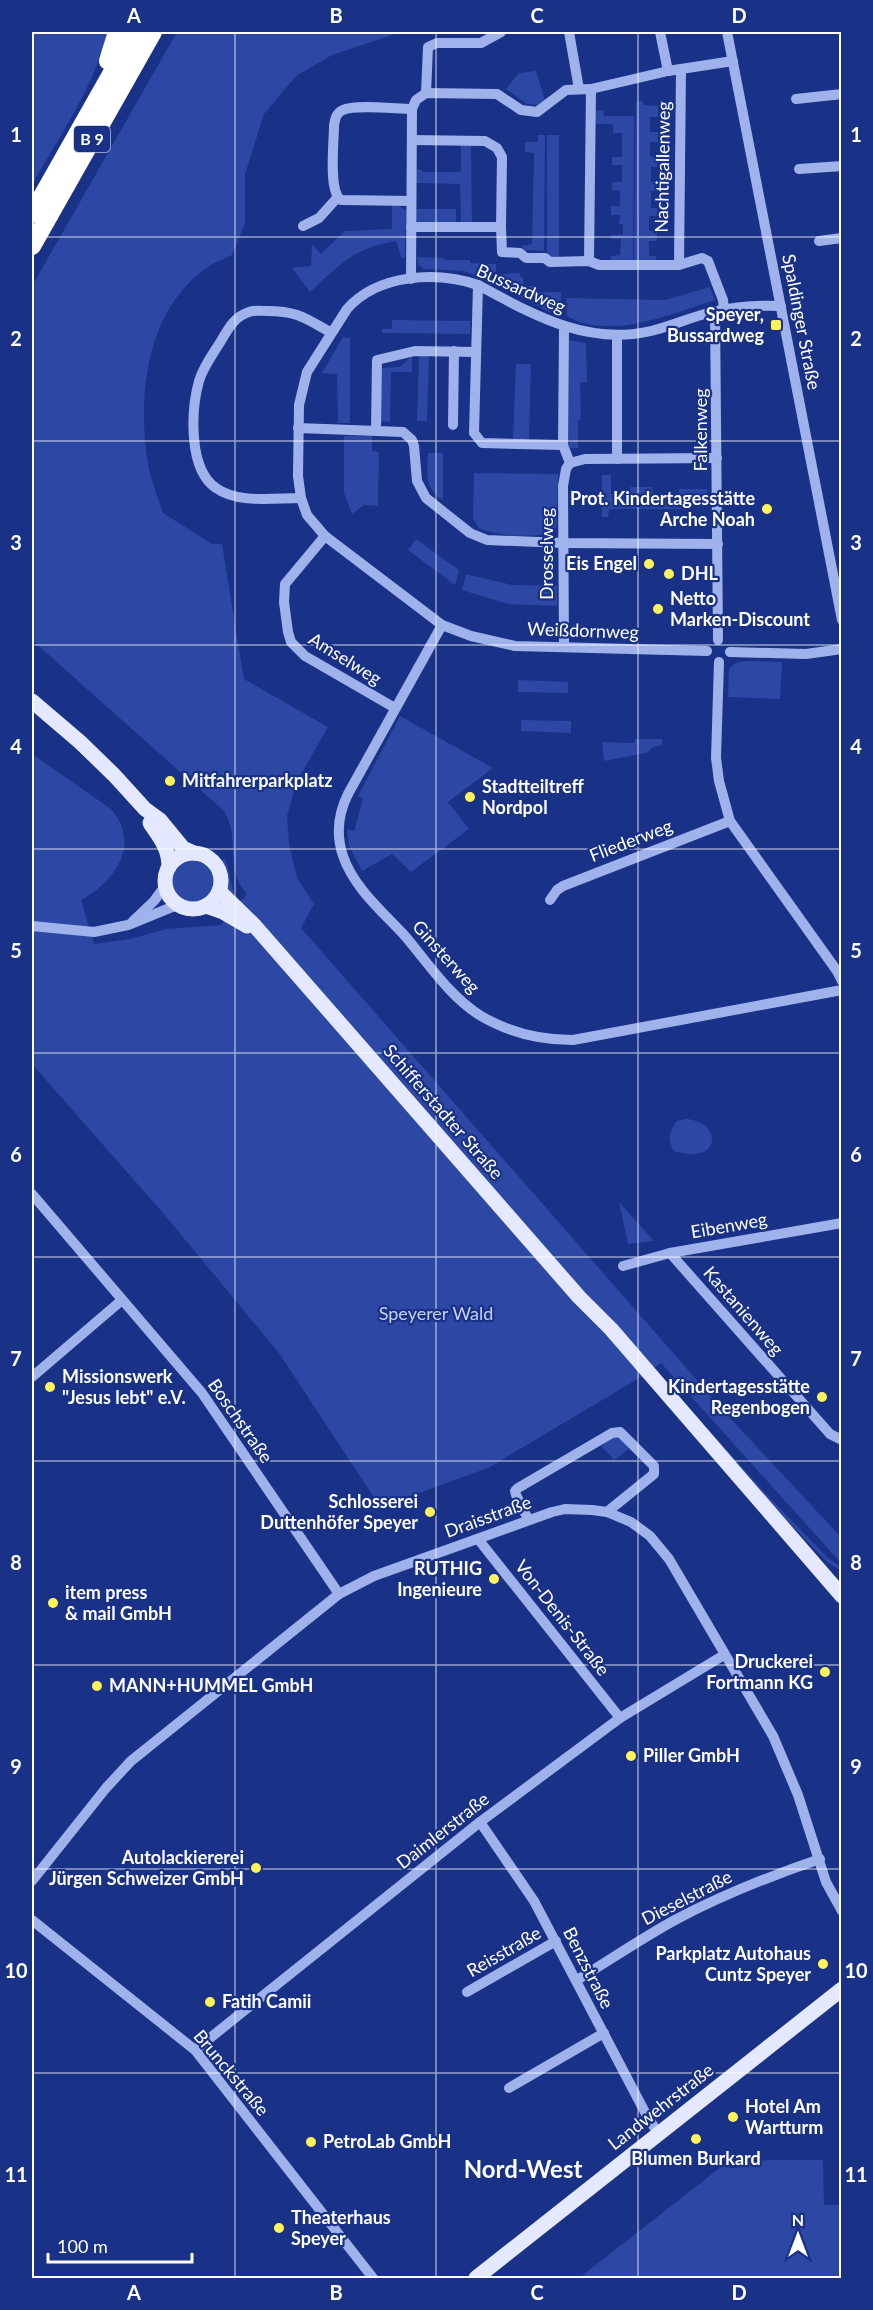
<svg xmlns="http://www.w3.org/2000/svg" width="873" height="2310" font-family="Lato,sans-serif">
  <rect width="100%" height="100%" fill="#193186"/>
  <!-- green -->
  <g fill="#2c48a4">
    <path d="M32 32H108C94 87 60 135 32 185Z"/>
    <path d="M177 32H401L332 55 296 76 264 114 245 174V224L232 255C224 259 215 262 208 267 145 309 136 401 149 469 153 484 158 499 163 513L212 544H222L244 679 328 727 297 781 287 816 289 844 297 878 314 904 301 928 731 1419 841 1537V1563L661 1363 654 1368 764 1492 828 1558 841 1567 840 1570 827 1562 753 1485 651 1371 488 1468 397 1501 379 1505 279 1353 163 1213 32 1064V754L111 809C141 844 116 881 81 900L94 944 130 939 166 929 221 925 231 913 235 901 242 900 247 894C229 874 235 853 231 829 230 823 227 817 224 811L32 640V286Z"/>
    <polygon points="536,71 545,100 538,105 527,104 506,89 519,73"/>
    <polygon points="636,101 643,101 643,105 658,106 658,117 650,117 650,132 658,132 658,142 650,142 650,157 657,157 657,167 651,167 651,182 658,182 658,191 651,191 651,208 657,208 658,216 649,216 649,231 657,231 657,241 649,241 649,256 656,256 656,260 634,260"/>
    <polygon points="603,110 604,116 634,116 633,260 611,260 611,256 620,255 621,239 611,239 611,235 623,235 623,224 619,224 620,215 611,215 611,206 620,206 620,190 612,190 612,182 622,182 622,165 612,165 612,157 622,157 622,133 613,133 613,124 596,124 595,111"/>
    <polygon points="538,135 545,135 544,251 525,250 522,246 532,244 534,153 525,152 525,142 538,142"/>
    <polygon points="547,135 559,135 559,257 551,257 547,252"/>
    <polygon points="471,144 472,224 461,223 460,184 416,183 416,169 422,170 423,172 461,172 461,145"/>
    <path d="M392 206H399L406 211 405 257 402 259 396 241C354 248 340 264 310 292L292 268 311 266 312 244 321 254 345 231 392 229Z"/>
    <polygon points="415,209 456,209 456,223 419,223 416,220"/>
    <polygon points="417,257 444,258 444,260 470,260 470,263 496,264 497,285 464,271 424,269 419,265"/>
    <polygon points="520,273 520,277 523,277 523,286 537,286 537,292 561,292 561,311 557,314 549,312 500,286 500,274"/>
    <path d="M710 287 715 300C671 314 611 341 567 316L566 298 665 300Z"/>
    <polygon points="392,320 470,321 470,334 382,333 382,329 392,329"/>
    <polygon points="343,337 350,338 350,423 338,423 337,374 322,373"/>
    <polygon points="567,340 586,343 587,382 580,382 581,419 578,420 578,448 570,448 567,442"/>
    <polygon points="412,356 412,372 391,372 390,422 381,421 381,368 400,367"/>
    <polygon points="419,356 429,356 427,421 417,421"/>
    <polygon points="516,364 531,364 529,440 513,440"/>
    <polygon points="344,436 372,436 372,451 379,452 378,506 364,505 352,514 344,493"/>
    <path d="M428 453H443V500C424 489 427 473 428 453Z"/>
    <path d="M474 473 558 474 557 523 555 530C543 540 491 536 478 527L473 518Z"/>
    <polygon points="602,475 611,475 611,494 630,494 630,487 652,487 653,494 679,494 679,489 707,489 707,504 683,504 683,509 609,509 608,517 602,517"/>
    <polygon points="416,539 459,570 455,585 408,550"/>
    <polygon points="466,574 512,585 557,586 557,606 508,604 462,590"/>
    <polygon points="744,661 782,662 780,699 728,697 729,669 734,664"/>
    <polygon points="518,680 568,682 568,693 518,692"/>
    <polygon points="400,716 493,768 448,802 469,829 411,872 392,854 362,871 349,846 347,829 354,831 363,799 358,796"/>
    <polygon points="521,720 571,721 571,733 521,731"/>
    <polygon points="635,739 662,739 662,745 653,747 646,753 604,761 602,742 634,743"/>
    <circle cx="192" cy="880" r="23"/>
    <path d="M224 858C230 868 229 881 234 892L231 898C225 888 219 869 224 858Z"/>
    <path d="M686 1119C724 1122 721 1166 674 1151 667 1139 669 1132 677 1121Z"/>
    <polygon points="619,1202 654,1241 628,1244"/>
    <polygon points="613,1436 622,1437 631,1447 614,1460 601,1446"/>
    <polygon points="769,2160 823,2160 824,2205 841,2205 841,2278 579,2278 726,2163 730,2168 737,2168 741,2163"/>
  </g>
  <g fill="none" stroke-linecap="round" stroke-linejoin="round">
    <!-- minor -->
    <g stroke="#9fb2ec" stroke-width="10">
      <polyline points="569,32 579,89"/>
      <polyline points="660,32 668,71"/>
      <polyline points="727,32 842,620"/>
      <polyline points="426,93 428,47 437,43 481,43 501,32"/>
      <polyline points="796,99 842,94"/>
      <polyline points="412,140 485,141 497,148 502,157 501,227"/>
      <polyline points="799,169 842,166"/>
      <path d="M411 201 341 200C328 192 334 142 334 126 335 119 336 113 343 110 355 104 397 109 412 109"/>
      <polyline points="303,226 319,218 337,198"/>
      <polyline points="411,227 501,227 502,252 520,253 526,258 545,258 550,262 589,261 599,265 679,265 702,258 708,261 723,300 724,310"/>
      <polyline points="819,241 842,238"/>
      <polyline points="589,261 591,89"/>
      <polyline points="679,265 681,69"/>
      <polyline points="411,279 412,109 416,100 426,93 497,94 521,110 537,112 566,90 591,89 668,71 733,61"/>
      <polyline points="478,285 474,433 482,443 563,445"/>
      <polyline points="715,311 718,640"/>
      <polyline points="564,326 563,445 570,463"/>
      <polyline points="617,335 617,459"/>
      <polyline points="453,425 454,351"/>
      <polyline points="298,428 403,432 412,440 414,446 417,481 426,498 470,533 487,540 564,543 718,544"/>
      <polyline points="376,430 377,360 415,351 476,352"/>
      <path d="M301 498C274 498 238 504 216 488 188 469 191 410 199 381 203 367 213 354 221 341 228 329 235 316 249 312 254 310 261 311 267 311 297 311 305 318 330 332"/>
      <polyline points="325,536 285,584 284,602 288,632 291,642 305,656 395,708"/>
      <path d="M442 625 348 794C338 814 336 835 343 856 354 888 383 912 405 936 428 963 450 997 481 1016 510 1033 539 1040 573 1040L842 990"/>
      <polyline points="564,647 563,486 566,469 570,463 585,459 717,458"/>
      <path d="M707 651 515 646 471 636 442 625 325 536 307 515 301 498 298 476 299 405 307 372 347 309C378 274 436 271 478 285 532 314 586 346 651 331 672 326 691 317 712 312 733 307 759 305 781 306"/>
      <polyline points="730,652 806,654 842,649"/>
      <polyline points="719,662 716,758 719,781 730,821 837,971 842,981"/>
      <polyline points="550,900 557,890 563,886 730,821"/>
      <polyline points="133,921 154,901 165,886"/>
      <polyline points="32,926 94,932 128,925 177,905"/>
      <polyline points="32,1194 202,1393 339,1594"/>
      <polyline points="670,1253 830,1434 842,1440"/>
      <polyline points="623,1266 670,1253 842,1223"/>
      <polyline points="32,1377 122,1300"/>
      <polyline points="528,1519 516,1495 515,1491 518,1488 612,1433 620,1432 654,1466 654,1474 607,1512"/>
      <polyline points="478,1539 620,1718"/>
      <polyline points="480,1822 534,1901 647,2116 658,2133"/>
      <polyline points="32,1881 106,1788 131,1761 339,1594 374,1576 552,1512 565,1509 592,1510 607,1512 631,1522 650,1536 669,1559 773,1736 798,1795 826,1882 842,1911"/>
      <polyline points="32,1920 195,2050 373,2278"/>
      <path d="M577 1980C610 1960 642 1938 675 1920 722 1895 770 1876 820 1859"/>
      <polyline points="467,1992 556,1941"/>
      <polyline points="195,2050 480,1822 620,1718 724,1655"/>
      <polyline points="509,2088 604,2033"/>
    </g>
    <!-- major -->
    <g stroke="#e5e9ff" stroke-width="15">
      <polyline points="32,701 80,742 114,775 145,809 160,820 183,848 194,853"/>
      <path d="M150 823C160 838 169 848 169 867"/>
      <circle cx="193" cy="881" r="28"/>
      <polyline points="219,891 254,925 579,1297 611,1329 842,1596"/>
      <polyline points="206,906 223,912 247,926"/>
      <polyline points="476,2278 842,1989"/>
    </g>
    <!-- highway -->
    <g stroke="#fff" stroke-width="18">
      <polyline points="108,61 117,32"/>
      <polyline points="32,214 135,32"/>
      <polyline points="32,246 153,32"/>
    </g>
  </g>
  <!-- grid -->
  <path fill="none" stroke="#fff" stroke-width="1.5" stroke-opacity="0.55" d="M235 32V2278M436 32V2278M638 32V2278M32 237H842M32 441H842M32 645H842M32 849H842M32 1053H842M32 1257H842M32 1461H842M32 1665H842M32 1869H842M32 2073H842"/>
  <!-- markers -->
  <g fill="#fff35b" stroke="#193186" stroke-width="2">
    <rect x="770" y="319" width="12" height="12" rx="3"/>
    <circle cx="767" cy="509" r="6"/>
    <circle cx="649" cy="564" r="6"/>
    <circle cx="669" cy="574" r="6"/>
    <circle cx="658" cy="609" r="6"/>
    <circle cx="170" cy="781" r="6"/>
    <circle cx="470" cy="797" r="6"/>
    <circle cx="50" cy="1387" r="6"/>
    <circle cx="822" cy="1397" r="6"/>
    <circle cx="430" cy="1512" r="6"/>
    <circle cx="494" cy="1579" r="6"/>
    <circle cx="53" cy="1603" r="6"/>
    <circle cx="825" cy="1672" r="6"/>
    <circle cx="97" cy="1686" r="6"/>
    <circle cx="631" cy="1756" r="6"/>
    <circle cx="256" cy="1868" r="6"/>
    <circle cx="823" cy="1964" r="6"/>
    <circle cx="210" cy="2002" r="6"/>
    <circle cx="733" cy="2117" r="6"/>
    <circle cx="696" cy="2139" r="6"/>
    <circle cx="311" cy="2142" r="6"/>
    <circle cx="279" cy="2228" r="6"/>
  </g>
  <g text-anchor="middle" stroke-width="4.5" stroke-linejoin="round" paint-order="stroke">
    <!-- shield labels -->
    <rect fill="#193186" stroke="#bac1db" stroke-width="1.5" x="74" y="126" width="36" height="26" rx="4.5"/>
    <g font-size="16" font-weight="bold" fill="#fff">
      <text x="92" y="145">B 9</text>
    </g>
    <!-- street labels -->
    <g font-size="18" fill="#fff" stroke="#193186">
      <text transform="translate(663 167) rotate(-89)" y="6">Nachtigallenweg</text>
      <text transform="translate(521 289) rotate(24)" y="6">Bussardweg</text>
      <text transform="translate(801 322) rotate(79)" y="6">Spaldinger Straße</text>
      <text transform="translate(701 430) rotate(-90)" y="6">Falkenweg</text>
      <text transform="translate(547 554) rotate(-90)" y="6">Drosselweg</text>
      <text transform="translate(583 631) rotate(2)" y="6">Weißdornweg</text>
      <text transform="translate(345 659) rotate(32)" y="6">Amselweg</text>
      <text transform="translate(631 841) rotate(-21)" y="6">Fliederweg</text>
      <text transform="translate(446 957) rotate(48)" y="6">Ginsterweg</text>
      <text transform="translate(443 1112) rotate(49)" y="6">Schifferstadter Straße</text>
      <text transform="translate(729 1226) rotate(-10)" y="6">Eibenweg</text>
      <text transform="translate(743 1311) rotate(49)" y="6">Kastanienweg</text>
      <text transform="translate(240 1421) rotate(55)" y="6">Boschstraße</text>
      <text transform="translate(488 1517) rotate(-20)" y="6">Draisstraße</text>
      <text transform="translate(562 1618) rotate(52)" y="6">Von-Denis-Straße</text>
      <text transform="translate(443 1831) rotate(-38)" y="6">Daimlerstraße</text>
      <text transform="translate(687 1898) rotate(-27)" y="6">Dieselstraße</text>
      <text transform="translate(504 1952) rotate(-30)" y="6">Reisstraße</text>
      <text transform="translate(588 1968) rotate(63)" y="6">Benzstraße</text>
      <text transform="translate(231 2073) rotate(50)" y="6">Brunckstraße</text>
      <text transform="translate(661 2107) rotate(-38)" y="6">Landwehrstraße</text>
    </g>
    <!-- poi labels -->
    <g font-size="18" font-weight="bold" fill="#fff" stroke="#193186" text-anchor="start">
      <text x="764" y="321" text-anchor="end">Speyer,<tspan x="764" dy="21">Bussardweg</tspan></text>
      <text x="755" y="505" text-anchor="end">Prot. Kindertagesstätte<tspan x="755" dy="21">Arche Noah</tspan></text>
      <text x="637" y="570" text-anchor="end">Eis Engel</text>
      <text x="681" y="580">DHL</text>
      <text x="670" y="605">Netto<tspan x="670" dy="21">Marken-Discount</tspan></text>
      <text x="182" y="787">Mitfahrerparkplatz</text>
      <text x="482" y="793">Stadtteiltreff<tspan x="482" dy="21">Nordpol</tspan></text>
      <text x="62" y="1383">Missionswerk<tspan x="62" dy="21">"Jesus lebt" e.V.</tspan></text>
      <text x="810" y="1393" text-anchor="end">Kindertagesstätte<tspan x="810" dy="21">Regenbogen</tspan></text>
      <text x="418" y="1508" text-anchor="end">Schlosserei<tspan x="418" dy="21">Duttenhöfer Speyer</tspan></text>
      <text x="482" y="1575" text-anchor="end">RUTHIG<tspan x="482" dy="21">Ingenieure</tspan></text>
      <text x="65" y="1599">item press<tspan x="65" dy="21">&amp; mail GmbH</tspan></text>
      <text x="813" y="1668" text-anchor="end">Druckerei<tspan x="813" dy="21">Fortmann KG</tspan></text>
      <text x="109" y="1692">MANN+HUMMEL GmbH</text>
      <text x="643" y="1762">Piller GmbH</text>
      <text x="244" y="1864" text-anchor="end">Autolackiererei<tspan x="244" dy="21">Jürgen Schweizer GmbH</tspan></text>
      <text x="811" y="1960" text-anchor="end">Parkplatz Autohaus<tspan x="811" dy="21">Cuntz Speyer</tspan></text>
      <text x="222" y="2008">Fatih Camii</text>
      <text x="745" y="2113">Hotel Am<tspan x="745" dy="21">Wartturm</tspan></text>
      <text x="323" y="2148">PetroLab GmbH</text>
      <text x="696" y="2165" text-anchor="middle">Blumen Burkard</text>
      <text x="291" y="2224">Theaterhaus<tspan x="291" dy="21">Speyer</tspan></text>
    </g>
    <!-- park labels -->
    <g font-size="18" fill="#c5d1f9" stroke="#193186">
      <text x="436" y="1320">Speyerer Wald</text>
    </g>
    <!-- district labels -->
    <g font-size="24" font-weight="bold" fill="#fff" stroke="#193186">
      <text x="523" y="2178">Nord-West</text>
    </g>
  </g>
  <!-- border -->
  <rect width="873" height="2310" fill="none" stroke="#193186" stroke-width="66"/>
  <!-- north arrow -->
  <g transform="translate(798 2235)" stroke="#193186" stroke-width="4.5" paint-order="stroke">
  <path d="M0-4.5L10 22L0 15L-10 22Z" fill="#ffffff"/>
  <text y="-9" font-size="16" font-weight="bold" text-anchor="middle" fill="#ffffff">N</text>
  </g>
  <!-- scale -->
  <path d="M48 2253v9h144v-9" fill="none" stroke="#ffffff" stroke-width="3"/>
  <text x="57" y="2253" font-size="18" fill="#ffffff" stroke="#193186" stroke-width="4.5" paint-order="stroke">100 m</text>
  <rect x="33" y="33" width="807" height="2244" fill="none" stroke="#fff" stroke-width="2"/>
  <g font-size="20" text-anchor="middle" font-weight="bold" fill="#fff">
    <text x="134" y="23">A</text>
    <text x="336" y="23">B</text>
    <text x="537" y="23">C</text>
    <text x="739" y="23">D</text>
    <text x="16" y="142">1</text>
    <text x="856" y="142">1</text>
    <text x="16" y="346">2</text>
    <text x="856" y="346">2</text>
    <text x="16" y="550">3</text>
    <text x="856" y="550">3</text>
    <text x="16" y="754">4</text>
    <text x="856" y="754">4</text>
    <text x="16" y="958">5</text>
    <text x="856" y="958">5</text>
    <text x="16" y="1162">6</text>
    <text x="856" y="1162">6</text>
    <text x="16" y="1366">7</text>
    <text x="856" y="1366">7</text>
    <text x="16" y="1570">8</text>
    <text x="856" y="1570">8</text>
    <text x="16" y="1774">9</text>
    <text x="856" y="1774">9</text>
    <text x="16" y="1978">10</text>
    <text x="856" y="1978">10</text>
    <text x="16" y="2182">11</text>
    <text x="856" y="2182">11</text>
    <text x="134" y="2300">A</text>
    <text x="336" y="2300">B</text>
    <text x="537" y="2300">C</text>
    <text x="739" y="2300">D</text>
  </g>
</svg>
